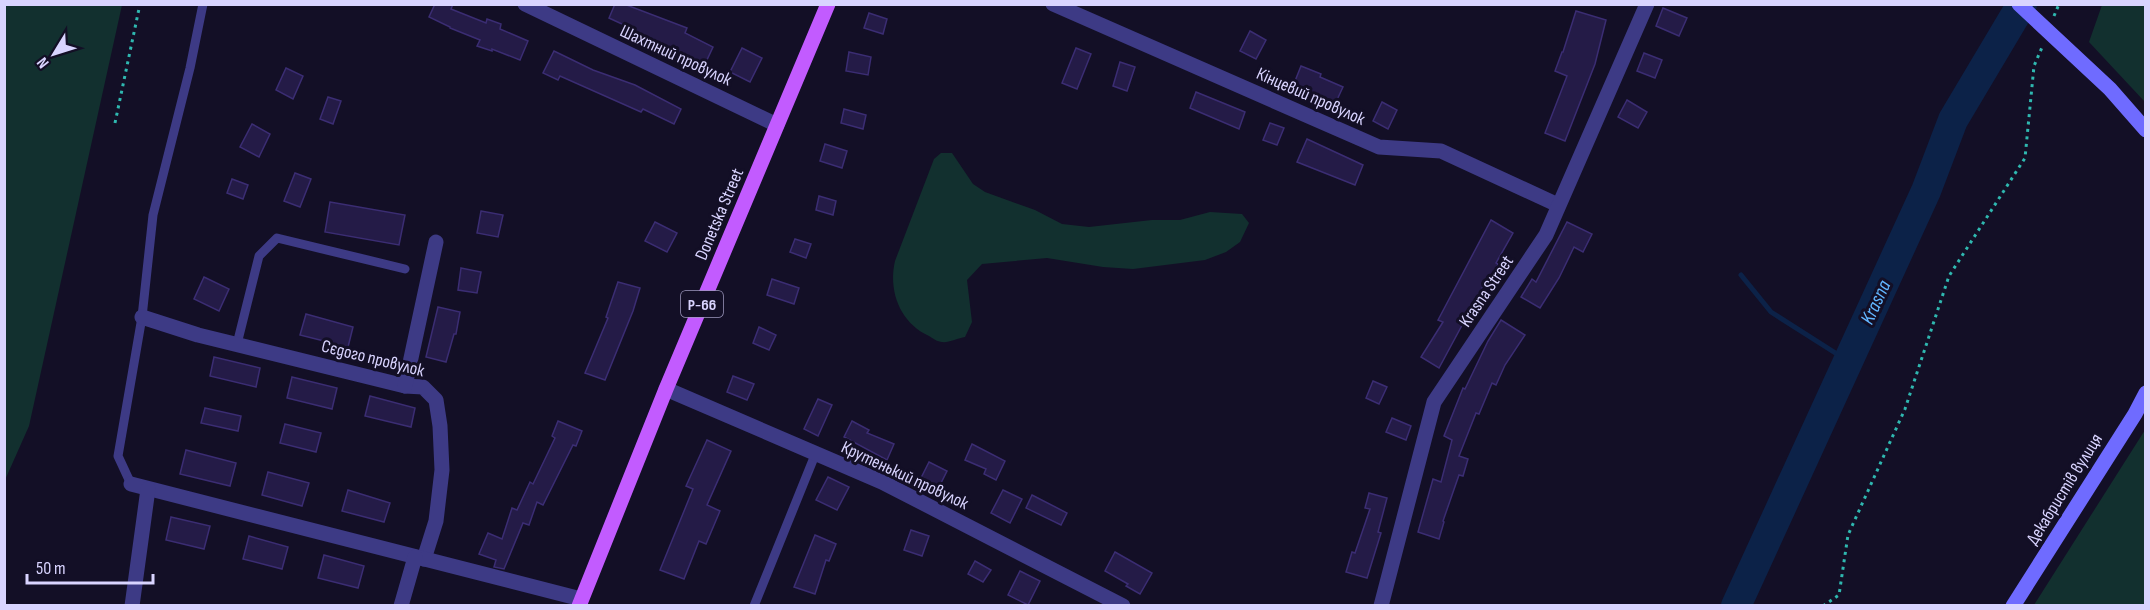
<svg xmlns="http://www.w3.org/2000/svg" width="2150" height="610" font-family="'Sofia Sans Condensed',sans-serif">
  <rect width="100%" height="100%" fill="#130f26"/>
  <!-- green -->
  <g fill="#12302f">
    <polygon points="5,4 122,5 29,426 5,480"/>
    <polygon points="2102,5 2145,5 2145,102 2089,42"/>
    <path d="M941 153H952L973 184 985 192 1035 210 1062 224 1089 227 1152 220H1180L1210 212 1242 214 1249 223 1240 242 1226 252 1205 260 1133 269 1103 267 1047 258 982 264 967 280 972 322 965 337C958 338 948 343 942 342 938 342 932 338 929 336 900 323 888 291 895 261L934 159Z"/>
    <polygon points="2145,430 2145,605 2034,605"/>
  </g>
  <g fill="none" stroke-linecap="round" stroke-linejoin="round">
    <!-- stream -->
    <polyline stroke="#0c2248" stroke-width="5" points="1741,275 1771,312 1848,361"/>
    <!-- river -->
    <polyline stroke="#0c2248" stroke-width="30" points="1736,606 1926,191 1953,120 2022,4"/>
  </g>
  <!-- building -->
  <g fill="#241b47" stroke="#3b2d73" stroke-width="1.5">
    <polygon points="435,4 453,4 451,9 486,23 487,19 501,24 500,29 528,41 520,60 492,49 492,51 477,46 480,40 450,28 450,27 429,17"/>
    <polygon points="615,4 624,4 687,28 685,33 713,47 705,64 632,31 633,29 609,18"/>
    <polygon points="1663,8 1687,18 1679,36 1656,26"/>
    <polygon points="1576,11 1606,20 1595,64 1565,141 1545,133 1567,76 1555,71 1562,52 1563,52"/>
    <polygon points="869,13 887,19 883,34 864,28"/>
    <polygon points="1250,31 1266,40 1256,59 1240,51"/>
    <polygon points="742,48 762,58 750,82 730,72"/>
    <polygon points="1076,48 1091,54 1077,89 1062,83"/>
    <polygon points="554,51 593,70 635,85 681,109 674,124 643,109 641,112 560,76 558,80 543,73"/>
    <polygon points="849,52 871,57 868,75 846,71"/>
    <polygon points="1644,53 1662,60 1655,78 1637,71"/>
    <polygon points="1120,62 1135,67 1127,91 1113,86"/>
    <polygon points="1301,66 1321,74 1320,77 1343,87 1335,104 1293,86"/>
    <polygon points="286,68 303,76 293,99 276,90"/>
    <polygon points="1196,92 1245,112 1239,129 1190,108"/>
    <polygon points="328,97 341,101 333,124 320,119"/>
    <polygon points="1627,100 1647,112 1638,128 1618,117"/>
    <polygon points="1382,102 1397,110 1388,129 1373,121"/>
    <polygon points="844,109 866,115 863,129 841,123"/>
    <polygon points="1270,123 1284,128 1277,145 1263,140"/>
    <polygon points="252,124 270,134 259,157 240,147"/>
    <polygon points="1307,139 1363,165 1355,185 1297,162"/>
    <polygon points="825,144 847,151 842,168 820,161"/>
    <polygon points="295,173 311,179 300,207 284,201"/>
    <polygon points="232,179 248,185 243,199 227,193"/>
    <polygon points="819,196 836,201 833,215 816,210"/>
    <polygon points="330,202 405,215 399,245 325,232"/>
    <polygon points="481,211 503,215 498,237 477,233"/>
    <polygon points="1491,220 1513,233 1496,263 1498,264 1489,281 1487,279 1439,368 1421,357 1443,322 1438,320"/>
    <polygon points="655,222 677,233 667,252 645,241"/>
    <polygon points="1567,222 1592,234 1583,252 1574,247 1559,278 1540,308 1521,297 1532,279 1536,282"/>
    <polygon points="795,239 811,244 806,258 790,252"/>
    <polygon points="461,268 481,272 477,293 458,290"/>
    <polygon points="204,277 229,289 219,311 194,299"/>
    <polygon points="772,279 799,288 794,304 767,295"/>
    <polygon points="618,282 640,288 633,311 605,380 585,373 608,318 606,317"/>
    <polygon points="438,307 460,312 456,334 454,334 446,362 426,357"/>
    <polygon points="306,314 353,327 348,347 300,335"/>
    <polygon points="1501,320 1525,335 1505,365 1496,385 1492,383 1479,414 1476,413 1459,456 1468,459 1463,476 1459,475 1443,521 1444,522 1439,539 1418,532 1433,479 1441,482 1452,440 1444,436 1463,388 1465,389 1488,341"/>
    <polygon points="759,327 776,335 769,350 753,343"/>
    <polygon points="214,357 260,368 256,387 210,376"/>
    <polygon points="733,376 754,384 747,400 727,392"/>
    <polygon points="292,377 337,388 332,409 287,398"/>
    <polygon points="1373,381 1387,387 1379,404 1366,398"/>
    <polygon points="370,396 415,408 411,427 365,416"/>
    <polygon points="818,399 832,405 818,436 804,429"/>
    <polygon points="205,408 241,416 238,431 201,423"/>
    <polygon points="1392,418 1411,426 1406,440 1386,432"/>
    <polygon points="558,421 582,431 576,446 573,445 543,505 537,502 529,525 523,523 504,569 494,567 496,560 479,554 488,533 502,539 512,508 517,510 530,482 533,484 555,438 552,436"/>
    <polygon points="852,421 869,430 867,433 894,444 887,460 844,437"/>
    <polygon points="285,424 321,433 316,452 280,443"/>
    <polygon points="707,440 731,451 707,505 720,511 706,544 699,541 684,579 660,570 693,489 686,486"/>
    <polygon points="972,444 1005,461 996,480 984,474 986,469 965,460"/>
    <polygon points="186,450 236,463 230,486 180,474"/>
    <polygon points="929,462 947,471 939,487 921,478"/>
    <polygon points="268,472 309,483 302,506 262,495"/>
    <polygon points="828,477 849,487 837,510 816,500"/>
    <polygon points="348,490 390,503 384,522 342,511"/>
    <polygon points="1003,490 1022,499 1010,523 991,513"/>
    <polygon points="1369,493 1387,498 1378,532 1381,533 1367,578 1346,572 1352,552 1355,553 1370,509 1365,508"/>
    <polygon points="1032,495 1067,513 1061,525 1026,508"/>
    <polygon points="171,517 210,526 204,549 166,540"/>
    <polygon points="911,530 929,536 922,556 904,550"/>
    <polygon points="815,535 836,544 829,561 826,560 815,594 794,587"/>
    <polygon points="249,536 288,547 282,569 243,559"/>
    <polygon points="1115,552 1152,573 1140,594 1126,586 1128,584 1105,571"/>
    <polygon points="324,555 364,566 358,588 318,578"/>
    <polygon points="975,561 991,570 983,582 968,574"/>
    <polygon points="1020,571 1040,581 1028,605 1008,595"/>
  </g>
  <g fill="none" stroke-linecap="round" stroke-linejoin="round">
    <!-- path -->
    <g stroke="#2fb8b0" stroke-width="3" stroke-dasharray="3 4.5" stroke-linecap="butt">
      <polyline points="2054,16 2059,4"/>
      <polyline points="115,123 140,4"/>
      <polyline points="1823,606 1839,595 1848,535 1905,409 1949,276 2025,158 2034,66 2043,45"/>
    </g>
    <!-- lane -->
    <g stroke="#3d3a85" stroke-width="9">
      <polyline points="237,344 259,256 277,238 405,269"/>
      <polyline points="131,484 118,456 142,317 153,215 190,68 203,4"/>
      <polyline points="754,606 815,455"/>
    </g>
    <!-- street -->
    <g stroke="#3d3a85" stroke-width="15">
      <polyline points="525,4 777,125"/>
      <polyline points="1053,4 1379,147 1441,151 1558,205"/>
      <polyline points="142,317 198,335 405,386 423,387 436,400 440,426 442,470 436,521 424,559"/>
      <polyline points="405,386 436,242"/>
      <polyline points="666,389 882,482 1123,606"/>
      <polyline points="131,484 581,599"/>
      <polyline points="132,606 148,489"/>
      <polyline points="401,606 415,557"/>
      <polyline points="1381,606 1434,402 1546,235 1647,4"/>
    </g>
    <!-- secondary -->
    <g stroke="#6f6bff" stroke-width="15">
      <polyline points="2019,4 2110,89 2146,130"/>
      <polyline points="2013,606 2135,414 2146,393"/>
    </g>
    <!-- primary -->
    <polyline stroke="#c25bff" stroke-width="15" points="579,606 666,389 828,4"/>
  </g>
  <g text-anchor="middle" stroke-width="6" stroke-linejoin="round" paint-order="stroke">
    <!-- shield labels -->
    <rect fill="#130f26" stroke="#9e99be" stroke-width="1.5" x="681" y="291" width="42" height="26" rx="4.5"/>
    <g font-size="16" font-weight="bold" fill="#d9d4ff">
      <text x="702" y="310">Р-66</text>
    </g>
    <!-- street labels -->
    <g font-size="18" fill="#d9d4ff" stroke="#130f26">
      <text transform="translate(676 55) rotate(25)" y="6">Шахтний провулок</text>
      <text transform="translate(1311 96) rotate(24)" y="6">Кінцевий провулок</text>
      <text transform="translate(719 214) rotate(-67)" y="6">Donetska Street</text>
      <text transform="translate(1486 291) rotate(-56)" y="6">Krasna Street</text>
      <text transform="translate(373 358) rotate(14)" y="6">Сєдого провулок</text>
      <text transform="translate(905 475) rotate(25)" y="6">Крутенький провулок</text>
      <text transform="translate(2064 489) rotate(-58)" y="6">Декабристів вулиця</text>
    </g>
    <!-- water labels -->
    <g font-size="20" font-style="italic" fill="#62b6ff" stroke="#130f26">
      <text transform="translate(1875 302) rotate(-65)" y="7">Krasna</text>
    </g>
  </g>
  <!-- border -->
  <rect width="2150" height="610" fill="none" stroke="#d9d4ff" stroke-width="12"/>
  <!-- north arrow -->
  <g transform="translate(54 54) rotate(232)" stroke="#130f26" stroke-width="4.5" paint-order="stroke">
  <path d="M0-4.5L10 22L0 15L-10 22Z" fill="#d9d4ff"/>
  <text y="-9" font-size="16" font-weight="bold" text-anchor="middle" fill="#d9d4ff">N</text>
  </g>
  <!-- scale -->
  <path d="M27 574v9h126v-9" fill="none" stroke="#d9d4ff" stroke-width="3"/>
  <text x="36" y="574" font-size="18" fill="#d9d4ff" stroke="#130f26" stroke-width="4.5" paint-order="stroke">50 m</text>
</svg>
